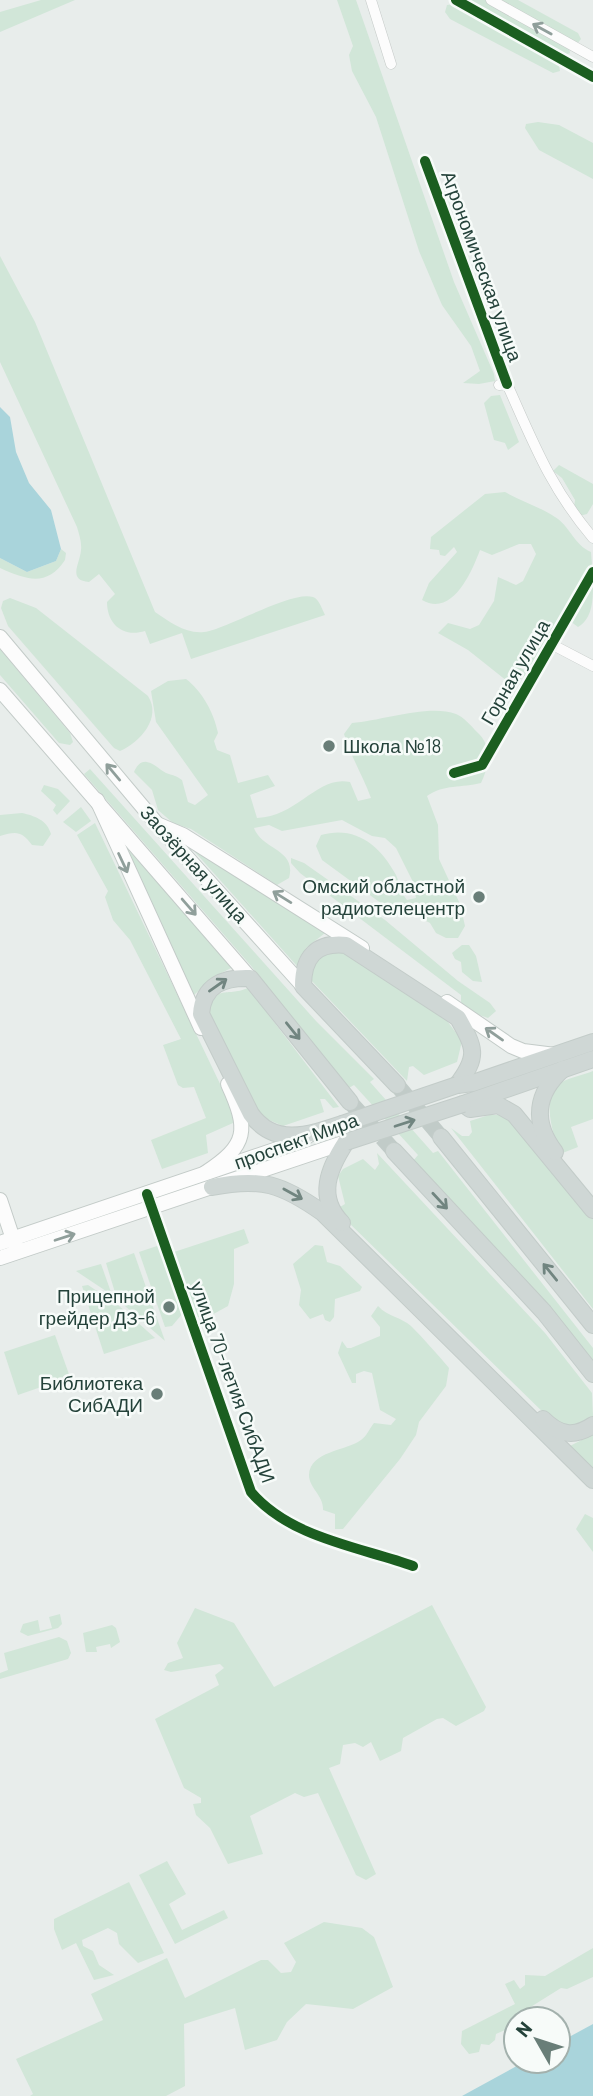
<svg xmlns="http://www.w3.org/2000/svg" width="593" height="2096" font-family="Barlow,sans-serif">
  <rect width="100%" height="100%" fill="#e8edeb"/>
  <!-- green -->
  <g fill="#d1e6d8">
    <polygon points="41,0 75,0 0,32 0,12"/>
    <polygon points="337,0 356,0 454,282 494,374 495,381 479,384 463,383 480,371 471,346 442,305 419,251 376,117 352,71 349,55 353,46"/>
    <polygon points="465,0 485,0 569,47 570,53 564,55"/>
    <polygon points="497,0 518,0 578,33 581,39 577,44"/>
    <polygon points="454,4 558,61 560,71 553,73 450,19 445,12 447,5"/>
    <polygon points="538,122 559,125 593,143 593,179 539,150 525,128 526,124"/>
    <path d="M0 256 35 322 155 612C170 622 185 634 204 632 227 629 292 590 313 597 319 599 322 609 325 615L191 659 182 633 150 644 145 631C123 638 107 624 107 602L115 594 99 574 89 582C67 580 80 564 81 550 82 543 79 534 77 527L0 362Z"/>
    <polygon points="500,395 519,442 508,450 505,443 494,440 484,403 491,396"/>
    <polygon points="559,465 593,484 593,504 587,514 579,516 574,507 575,500 562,478 553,471"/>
    <path d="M505 492C521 501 540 507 555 517 570 526 574 545 591 552L592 565 532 664 519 662 517 666 524 670 526 675 517 682 507 681 468 650 438 633 448 623 470 629 479 625 494 601 498 577 516 585 523 581 536 554 531 544H519L492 555 480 550C471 574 452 617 422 600L429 583 457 552 454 547 445 556 440 555 439 550 430 549 431 537 485 494Z"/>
    <path d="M61 549 66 553 65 560C47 587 27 580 0 568V558L27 572 56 561Z"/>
    <path d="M593 582C593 599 593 618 578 627L570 621Z"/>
    <path d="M10 598 36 608 148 696C162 718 140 742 120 751L114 748 8 626 1 608 3 601Z"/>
    <polygon points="0,649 70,733 73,742 70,745 59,743 0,675"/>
    <path d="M186 679C202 691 214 713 218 733L214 741 217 750 230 755 238 783 268 775 275 786 250 795 257 818C299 816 317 775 350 782L358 801 371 798C363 776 351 757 344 734L352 723C382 721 428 704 456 714 464 717 471 726 477 732 493 746 489 766 481 783 462 788 444 784 427 796L438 825 439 859 460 904 465 926 458 938H446L436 933 430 923 410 913 393 912 322 860 316 846 321 835C355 825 380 845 396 875 400 884 400 891 407 900L416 898 413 882 396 848 385 838 372 836 342 820 282 831 269 825 254 828C262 850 297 849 289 878L277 885 191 829 173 823 158 810 152 790 134 772C143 752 154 766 166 773 172 775 177 776 182 780L188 802 195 805 208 795 156 722 151 691 168 681Z"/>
    <path d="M90 769 316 1021 374 1079 370 1082 433 1153 438 1151 593 1348V1362C538 1290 470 1230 413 1161L418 1155 354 1085 347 1089 252 967 84 774Z"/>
    <polygon points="44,785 58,789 70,801 57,815 53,810 56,805 41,791"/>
    <polygon points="81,807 91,821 76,832 63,822"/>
    <path d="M22 813C35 816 47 820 51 834L43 846 32 845C22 831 16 831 0 836V815Z"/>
    <polygon points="95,823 234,1113 233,1123 206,1135 208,1153 162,1169 151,1140 206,1118 194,1087 183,1088 178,1085 163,1045 181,1039 130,940 113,920 105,897 108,891 77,835"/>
    <polygon points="121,842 233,967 212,978 193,996"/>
    <polygon points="194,851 207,856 325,933 306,948 297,966"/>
    <polygon points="291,858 304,863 385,920 458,981 490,1003 496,1011 488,1018 471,1012 461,1002 461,995 300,873 291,863"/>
    <polygon points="462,945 469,945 476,956 482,982 473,981 462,972 461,962 455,959 452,953"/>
    <path d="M336 947 442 1014 462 1041 457 1062 424 1075 413 1066 409 1067 407 1081 310 979C311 960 321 956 336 947Z"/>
    <path d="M248 988 339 1107 333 1108 325 1099H320L324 1112 283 1126 262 1117 207 1014C219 982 224 998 248 988Z"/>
    <path d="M593 1071V1119L571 1127 578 1147 560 1154C554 1136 539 1095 562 1082 571 1077 583 1075 593 1071Z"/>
    <polygon points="489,1115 503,1115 532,1142 593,1218 593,1309 451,1128 462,1136 469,1136 472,1132 470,1121"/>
    <path d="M377 1153 545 1333 592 1393 593 1416C579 1429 567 1426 551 1420L347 1221 340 1207 345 1204 338 1176 343 1169 363 1159 375 1170 379 1164Z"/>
    <polygon points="244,1229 249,1243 234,1249 234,1284 228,1306 208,1317 197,1317 174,1252"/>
    <polygon points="160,1245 183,1313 172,1326 165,1327 139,1252"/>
    <polygon points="315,1245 323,1246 327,1262 340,1266 362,1287 360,1291 335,1299 334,1317 330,1322 325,1320 323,1314 310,1319 299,1305 301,1290 293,1264"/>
    <polygon points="134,1253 165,1341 117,1299 106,1263"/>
    <polygon points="101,1264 112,1295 76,1271"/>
    <polygon points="88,1285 118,1305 155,1338 104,1354 82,1286"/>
    <path d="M378 1306C388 1317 401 1317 411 1326 424 1339 437 1354 449 1368L446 1386 419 1422 416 1435 400 1459 343 1529H335V1514L323 1510C324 1496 309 1488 309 1475 310 1451 346 1451 361 1440 367 1436 369 1429 374 1423L391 1425 396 1419 380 1410 372 1373 364 1371 356 1374V1383H352L338 1353 342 1341 347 1348H351L380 1336V1327L371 1316Z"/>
    <polygon points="55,1335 70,1377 18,1395 4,1352"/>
    <polygon points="593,1434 593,1468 570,1446"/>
    <polygon points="585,1514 593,1518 593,1552 576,1529"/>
    <polygon points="432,1605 486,1707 484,1711 456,1726 443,1718 437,1719 403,1738 401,1751 380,1761 371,1742 363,1747 355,1743 343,1745 340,1764 329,1768 376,1874 366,1880 356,1875 318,1793 304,1797 295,1793 250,1816 263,1854 228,1864 210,1828 196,1815 193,1804 201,1803 201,1798 184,1788 155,1719 219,1685 215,1675 224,1668 220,1664 171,1672 164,1670 168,1663 183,1658 177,1643 195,1608 234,1623 274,1687"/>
    <polygon points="60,1614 62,1624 58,1628 28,1636 20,1632 23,1624 38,1620 40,1631 52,1628 49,1617"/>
    <polygon points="112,1625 116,1628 120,1642 111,1648 110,1644 96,1647 97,1652 86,1652 83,1633"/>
    <polygon points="59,1637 67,1641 71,1653 68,1659 0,1679 0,1673 8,1670 4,1653"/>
    <polygon points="167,1861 186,1894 169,1904 182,1930 224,1910 228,1918 175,1944 139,1875"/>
    <polygon points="129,1882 164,1953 138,1963 119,1944 117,1933 108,1928 82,1940 83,1946 93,1951 99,1965 114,1975 94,1980 76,1943 62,1950 54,1929 54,1919"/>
    <polygon points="324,1922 362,1928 374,1937 393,1987 353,2009 306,2004 287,2022 277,2040 245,2050 235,2008 184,2024 185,2086 166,2096 30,2096 33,2094 16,2059 103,2020 91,1994 167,1958 185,1998 261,1960 268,1960 281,1973 291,1972 296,1962 284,1943"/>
    <polygon points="593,1948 593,1977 567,1989 561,1988 529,2008 523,2019 516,2019 516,2025 496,2034 495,2040 489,2045 481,2044 479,2052 469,2054 461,2044 462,2031 515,2004 505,1984 514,1980 520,1989 525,1985 525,1975 545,1976"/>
  </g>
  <!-- water -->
  <g fill="#a9d4db">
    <polygon points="0,407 10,417 16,452 29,483 51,510 61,549 56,561 27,572 0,558"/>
    <polygon points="593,2024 593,2096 462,2096 526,2061 558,2061 558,2043"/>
  </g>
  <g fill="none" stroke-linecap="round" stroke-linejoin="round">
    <!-- primary-tunnel -->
    <g stroke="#c1cbc8" stroke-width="16" stroke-dasharray="16 8" stroke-linecap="butt">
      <polyline points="397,1085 441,1137"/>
      <polyline points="350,1102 394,1151"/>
    </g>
    <!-- street casing -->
    <g stroke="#c5cac8" stroke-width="11">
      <g id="street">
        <polyline points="371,0 391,64"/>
        <polyline points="456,0 593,77"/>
        <polyline points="491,0 593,57"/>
        <polyline points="425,161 507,384"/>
        <path d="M499 385 507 384C534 444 550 487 593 538"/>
        <polyline points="551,644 593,666"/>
        <polyline points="454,773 482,765 593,572"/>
        <path d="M147 1194 251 1492C290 1538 360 1547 413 1566"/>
      </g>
    </g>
    <!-- secondary casing -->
    <g stroke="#c3cbc8" stroke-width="16">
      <g id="secondary">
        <polyline points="0,637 157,824 303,986"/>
        <polyline points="0,690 250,978"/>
        <polyline points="97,800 201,1028"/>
        <polyline points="157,824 183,835 362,948"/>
        <polyline points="447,1002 511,1046 523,1051 555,1055"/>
        <path d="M205 1173C248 1145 249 1130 228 1084"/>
        <polyline points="0,1200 16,1248"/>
        <polyline points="0,1243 295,1143 308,1136"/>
        <polyline points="0,1258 346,1142"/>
      </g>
    </g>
    <!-- primary casing -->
    <g stroke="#c3ccc9" stroke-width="18">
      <g id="primary">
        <path d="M397 1085 303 986C303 957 316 942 346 945L458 1018C475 1048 479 1056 457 1085"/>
        <polyline points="457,1085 473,1083 593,1042"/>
        <polyline points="466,1103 593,1059"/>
        <polyline points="463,1104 470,1109 498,1105 514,1114 593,1210"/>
        <path d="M342 1124C309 1135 274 1147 251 1114L201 1014C203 985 224 977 250 978L350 1102"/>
        <polyline points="441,1137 593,1325"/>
        <polyline points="394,1151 544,1312 593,1374"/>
        <path d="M555 1152C532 1122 536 1093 563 1069"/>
        <path d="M212 1187C261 1177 282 1184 323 1213L593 1480"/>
        <path d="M342 1223C316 1197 329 1168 346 1142"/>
        <path d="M543 1419C559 1435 574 1438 593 1425"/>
      </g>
    </g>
    <!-- street -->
    <use href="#street" stroke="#fcfcfc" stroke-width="10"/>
    <!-- secondary -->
    <use href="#secondary" stroke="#fcfcfc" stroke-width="14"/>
    <!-- primary -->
    <use href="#primary" stroke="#cfd7d5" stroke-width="16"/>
    <!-- primary-bridge casing -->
    <g stroke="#c3ccc9" stroke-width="18" stroke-linecap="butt">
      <g id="primary-bridge">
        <polyline points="342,1124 457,1085"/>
        <polyline points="346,1142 463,1104"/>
      </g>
    </g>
    <!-- primary-bridge -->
    <use href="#primary-bridge" stroke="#cfd7d5" stroke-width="16"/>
    <!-- cycleway casing -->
    <g stroke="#f7fbf9" stroke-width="15">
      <g id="cycleway">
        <polyline points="456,0 593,77"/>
        <polyline points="425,161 507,384"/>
        <polyline points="454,773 482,765 593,572"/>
        <path d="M147 1194 251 1492C290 1538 360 1547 413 1566"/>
      </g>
    </g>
    <!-- cycleway -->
    <use href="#cycleway" stroke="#1b5e20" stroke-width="10"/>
  </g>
  <!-- one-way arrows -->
  <defs><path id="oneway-shaft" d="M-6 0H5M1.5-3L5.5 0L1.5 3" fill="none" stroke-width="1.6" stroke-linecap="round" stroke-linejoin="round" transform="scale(1.75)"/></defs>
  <g stroke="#909f9b">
    <use href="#oneway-shaft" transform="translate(542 29) rotate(-151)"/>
    <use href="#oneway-shaft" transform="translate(113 772) rotate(-130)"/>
    <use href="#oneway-shaft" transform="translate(123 863) rotate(65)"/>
    <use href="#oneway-shaft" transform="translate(282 897) rotate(-148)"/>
    <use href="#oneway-shaft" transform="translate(189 907) rotate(49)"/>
    <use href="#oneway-shaft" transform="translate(494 1034) rotate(-145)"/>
    <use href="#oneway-shaft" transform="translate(65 1237) rotate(-18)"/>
  </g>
  <g stroke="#718580">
    <use href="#oneway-shaft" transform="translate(218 985) rotate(-35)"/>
    <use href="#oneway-shaft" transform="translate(293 1031) rotate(51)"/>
    <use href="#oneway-shaft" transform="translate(405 1123) rotate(-18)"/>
    <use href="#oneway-shaft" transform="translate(293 1194) rotate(29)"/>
    <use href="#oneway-shaft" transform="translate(440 1201) rotate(47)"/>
    <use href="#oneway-shaft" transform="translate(550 1272) rotate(-129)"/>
  </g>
  <!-- markers -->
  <g fill="#697e78" stroke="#f7fbf9" stroke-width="2.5">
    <circle cx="329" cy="746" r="7"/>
    <circle cx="479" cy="897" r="7"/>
    <circle cx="169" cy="1307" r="7"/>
    <circle cx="157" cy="1394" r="7"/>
  </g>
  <g text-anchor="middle" stroke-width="5" stroke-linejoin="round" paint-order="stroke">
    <!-- street labels -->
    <g font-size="19" fill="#24423a" stroke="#f7fbf9">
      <text transform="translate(482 266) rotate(70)" y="7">Агрономическая улица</text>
      <text transform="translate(515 672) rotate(-60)" y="7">Горная улица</text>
      <text transform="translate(194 864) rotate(48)" y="7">Заозёрная улица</text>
      <text transform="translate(296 1141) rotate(-20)" y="7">проспект Мира</text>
      <text transform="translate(233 1382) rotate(70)" y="7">улица 70-летия СибАДИ</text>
    </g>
    <!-- poi labels -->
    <g font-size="19" fill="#24423a" stroke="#f7fbf9" text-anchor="end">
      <text x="343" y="753" text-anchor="start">Школа №18</text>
      <text x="465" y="893">Омский областной<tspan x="465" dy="22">радиотелецентр</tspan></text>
      <text x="155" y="1303">Прицепной<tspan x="155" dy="22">грейдер ДЗ-6</tspan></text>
      <text x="143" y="1390">Библиотека<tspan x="143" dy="22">СибАДИ</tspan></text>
    </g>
  </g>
  <!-- north arrow -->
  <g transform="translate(537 2040) rotate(309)"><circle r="33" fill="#f7fbf9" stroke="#a3b1ad" stroke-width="2"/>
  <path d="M0-5L12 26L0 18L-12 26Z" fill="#697e78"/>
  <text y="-10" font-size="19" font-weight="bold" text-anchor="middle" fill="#24423a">N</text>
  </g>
</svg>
